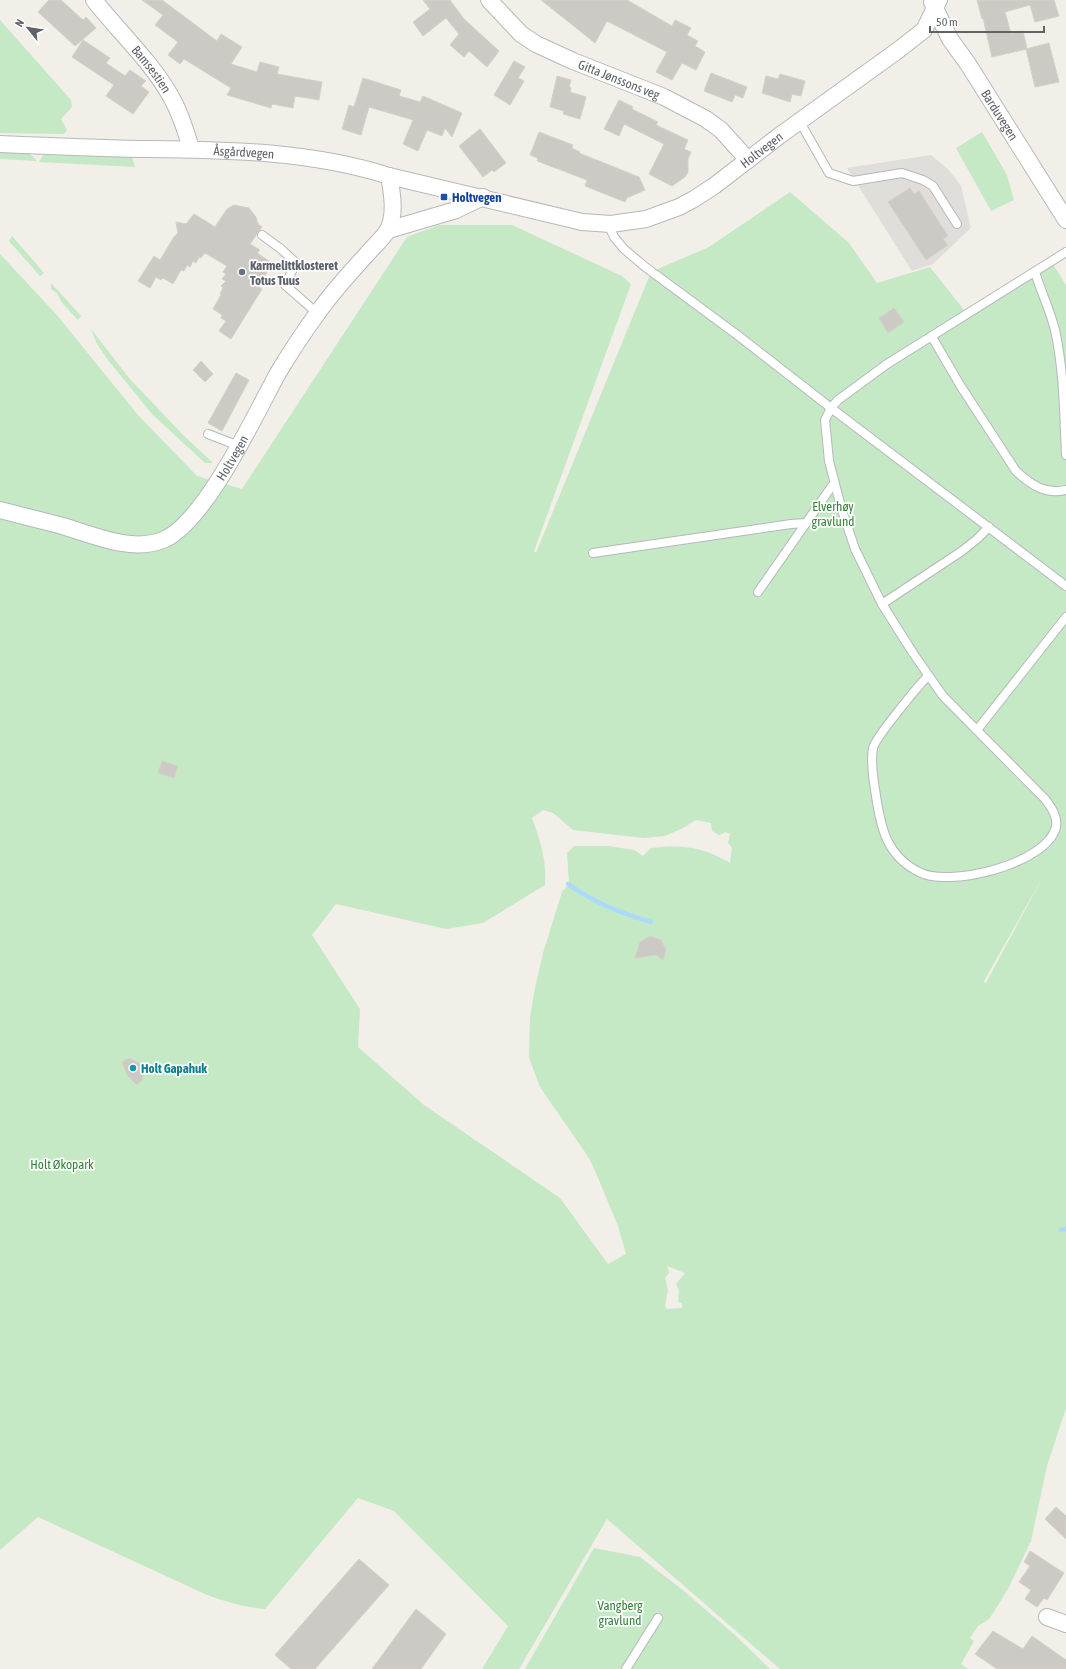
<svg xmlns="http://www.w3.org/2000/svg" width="1066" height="1669" font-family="'Asap Condensed',sans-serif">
  <rect width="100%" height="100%" fill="#f1efe8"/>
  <!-- industrial -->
  <polygon fill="#e0deda" points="931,155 948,169 961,186 971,228 933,264 912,271 847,168"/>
  <!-- green -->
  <g fill="#c5e8c5" fill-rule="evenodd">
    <polygon points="0,20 71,100 72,107 61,119 67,130 64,134 0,133"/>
    <polygon points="982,132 1007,175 1014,200 991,211 956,148"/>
    <polygon points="0,153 29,153 37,161 0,159"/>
    <polygon points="43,155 132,157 135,167 39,162"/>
    <path d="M790 192 849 243 877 283 930 267 964 310 1049 258 1066 285V1408L1047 1466 1031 1541 1009 1587 997 1607 989 1619 978 1626 970 1638 974 1641 961 1664 968 1669H780L607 1519 519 1669H482L508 1626 394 1511 358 1498 265 1609C244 1607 225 1602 205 1594L38 1517 0 1550V254L56 314 138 415 197 476 242 489 407 237 439 225H512L622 276 631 284 534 551 536 553 651 272 709 247ZM543 810 553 813 573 830 644 838 665 836 683 828 696 820 711 823 712 831 719 835 726 832 730 834 728 843 732 848 730 863C704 847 681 844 651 848L643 856 634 850 608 846H574L567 853 569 883 562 892 543 953 535 988 530 1017 529 1058 540 1087 589 1158 596 1173 618 1226 626 1254 608 1264 560 1198 424 1105 358 1047 360 1009 312 935 336 904 446 929 483 923 545 885C547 861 540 840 532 818ZM1045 873 986 983V984L984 981ZM667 1266 685 1273 676 1284 679 1290 678 1301 682 1304V1308L667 1309 665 1306 668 1290 665 1278 669 1273Z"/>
    <polygon points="12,236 44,273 40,276 9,241"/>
    <polygon points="51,283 81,316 78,320 63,304 57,293 51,289"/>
    <polygon points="91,329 129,378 183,435 213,463 205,463 152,414 108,360 97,344"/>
    <polygon points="594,1548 640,1557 684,1591 736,1636 770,1669 525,1669"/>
  </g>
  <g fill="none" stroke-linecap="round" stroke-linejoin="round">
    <!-- stream -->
    <g stroke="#aadaff" stroke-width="4.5">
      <path d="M568 884C594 903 621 913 651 922"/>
      <polyline points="1061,1230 1066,1229"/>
    </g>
  </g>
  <!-- building -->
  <g fill="#cccac5" stroke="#d6d1c6">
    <polygon points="49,0 61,0 83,20 86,17 96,28 75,46 38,12"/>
    <polygon points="142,0 162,0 217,41 221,34 242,47 231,64 257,72 260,62 279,67 277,74 322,82 319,100 295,96 293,108 272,104 271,108 227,95 231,88 184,59 180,64 168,55 178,42 155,25 163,15"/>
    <polygon points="423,0 450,0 464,19 499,51 487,67 469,51 464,57 450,45 459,34 446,18 423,36 413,22 430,9"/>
    <polygon points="541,0 627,0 672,26 675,20 691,28 687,35 698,41 695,46 705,52 696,70 682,63 672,80 656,72 667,52 607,21 595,43"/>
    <polygon points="977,0 1054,0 1059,16 1035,22 1030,5 1005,12 1011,34 1023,31 1027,49 992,57 983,18 982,19"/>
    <polygon points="83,40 110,58 106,63 125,76 130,70 146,81 141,86 149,92 133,114 106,96 114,85 72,57"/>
    <polygon points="1049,43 1059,82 1035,87 1026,49"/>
    <polygon points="514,61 525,67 518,78 524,81 510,105 494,95"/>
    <polygon points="711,73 747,87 743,98 735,95 732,102 704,91"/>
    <polygon points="780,74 805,81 801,96 792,94 790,102 762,93 766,76 778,79"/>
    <polygon points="557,76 571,80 569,87 571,88 570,92 586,97 580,119 563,114 564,111 550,107"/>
    <polygon points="363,78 401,90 399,96 420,102 423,96 462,113 452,137 445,128 442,136 427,130 418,151 403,144 413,120 369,107 361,135 342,129 349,105 354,107"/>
    <polygon points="619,100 633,107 632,109 658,122 656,125 688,140 684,149 691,152 688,159 688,172 685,177 672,186 649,174 664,144 624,124 619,136 604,129"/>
    <polygon points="480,129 506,163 494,172 492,170 483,177 459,146"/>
    <polygon points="539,132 573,145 572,148 580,152 579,153 639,177 645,190 627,198 625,202 585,186 587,180 537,161 538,158 530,155"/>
    <polygon points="910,188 914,194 919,191 948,236 943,239 948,245 926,260 888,202"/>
    <polygon points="234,205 249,208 256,217 258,224 262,227 250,244 260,250 257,253 272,263 259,287 262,289 231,339 219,331 226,321 221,318 222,315 213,309 221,295 220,294 223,288 221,286 226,281 222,279 226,274 223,272 227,266 205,253 201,258 199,257 196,263 193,261 190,267 187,265 184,271 181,270 173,284 163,278 161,280 156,277 150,288 138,281 154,256 160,260 174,237 178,233 176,222 186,224 194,214 215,227 227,209"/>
    <polygon points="894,308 904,322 888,333 879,318"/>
    <polygon points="201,361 213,374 205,382 193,370"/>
    <polygon points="236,373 249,380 222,431 208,423"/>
    <polygon points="162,761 178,766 174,778 158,773"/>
    <polygon points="650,936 661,940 666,950 663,960 656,955 635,958 640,942"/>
    <polygon points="129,1058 141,1064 144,1072 142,1080 137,1085 127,1075 122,1062"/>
    <polygon points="1056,1507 1066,1516 1066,1539 1045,1519"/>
    <polygon points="1030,1551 1064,1573 1047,1600 1044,1598 1037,1607 1025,1599 1031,1590 1019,1582 1030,1566 1024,1562"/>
    <polygon points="359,1559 389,1585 315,1669 291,1669 275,1655"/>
    <polygon points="416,1609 446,1634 421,1669 372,1669"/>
    <polygon points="993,1631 1023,1649 1032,1636 1066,1660 1066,1669 997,1669 975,1654"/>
  </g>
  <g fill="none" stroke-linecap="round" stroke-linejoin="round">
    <!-- lane casing -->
    <g stroke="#b5b8bc" stroke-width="10">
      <g id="lane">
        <polyline points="800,122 829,173 853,181 902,173 923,180 933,186 957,224"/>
        <polyline points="608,224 614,237 624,249 644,266 740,337 831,408 1066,586"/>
        <polyline points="262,235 281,249 296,263 285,285 317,313"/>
        <path d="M1035 272C1041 292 1050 310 1055 330 1064 370 1064 414 1066 455"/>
        <path d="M932 337 960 385 1016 471C1031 485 1046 495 1066 490"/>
        <polyline points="208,434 239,446"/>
        <polyline points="593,553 791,524 806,523"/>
        <polyline points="758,592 834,483"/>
        <polyline points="882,604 962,551 977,539 989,527"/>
        <path d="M928 676C919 685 875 738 873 748 870 763 874 782 876 796 881 829 887 856 919 872 949 888 1047 864 1056 827 1058 816 1051 807 1045 799L943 696 913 653 882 604 855 549 841 507 829 461 825 420 831 408 838 400 887 364 1066 252"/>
        <polyline points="977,730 1066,617"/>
        <polyline points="626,1669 658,1618"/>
      </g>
    </g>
    <!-- street casing -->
    <g stroke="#b5b8bc" stroke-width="18">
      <g id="street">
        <path id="s1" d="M94 0C119 32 150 60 170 95 180 112 186 131 191 149"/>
        <path id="s2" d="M489 0 521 34 536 44 573 61 664 97 706 119 721 130 748 160"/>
        <path id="s3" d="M932 2 950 39 968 64 1066 220"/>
        <path id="s4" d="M0 144C46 146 93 148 139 149 223 150 308 150 389 176L582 222 611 224 646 219 679 207 694 199 714 186 779 136 897 51 924 30 939 0"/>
        <polyline points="388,230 456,210 483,197"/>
        <path id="s5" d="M0 510C20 515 40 520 59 525 91 534 130 553 163 540 205 523 256 413 278 373 290 353 303 333 317 314 332 292 350 273 368 253 374 246 383 238 388 230 396 214 392 192 389 176"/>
        <polyline points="1047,1617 1066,1624"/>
      </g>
    </g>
    <!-- lane -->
    <use href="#lane" stroke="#fff" stroke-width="8"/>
    <!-- street -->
    <use href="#street" stroke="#fff" stroke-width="16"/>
  </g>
  <!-- markers -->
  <rect fill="#1a4fb4" stroke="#fff" stroke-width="1.5" x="440" y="193" width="8" height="8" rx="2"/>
  <circle fill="#6b7280" stroke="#fff" stroke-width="1.5" cx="242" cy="272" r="4"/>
  <circle fill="#0f9aa8" stroke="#fff" stroke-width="1.5" cx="133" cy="1068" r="4"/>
  <g text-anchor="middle" stroke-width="3.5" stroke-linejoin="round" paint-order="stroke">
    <!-- street labels -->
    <g font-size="13" fill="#5f6368" stroke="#fff">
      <text dy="5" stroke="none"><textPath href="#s1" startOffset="90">Bamsestien</textPath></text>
      <text dy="5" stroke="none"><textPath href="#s2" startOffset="155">Gitta Jønssons veg</textPath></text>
      <text dy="5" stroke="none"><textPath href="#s3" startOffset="132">Barduvegen</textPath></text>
      <text dy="5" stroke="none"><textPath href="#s4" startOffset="790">Holtvegen</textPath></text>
      <text dy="5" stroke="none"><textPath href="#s4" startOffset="244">Åsgårdvegen</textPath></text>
      <text dy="5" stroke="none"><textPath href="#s5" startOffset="277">Holtvegen</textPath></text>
    </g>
    <!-- transit labels -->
    <g font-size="13" font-weight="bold" fill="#164399" stroke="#fff" text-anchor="start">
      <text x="452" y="202">Holtvegen</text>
    </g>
    <!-- worship labels -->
    <g font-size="13" font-weight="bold" fill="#5b616d" stroke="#fff" text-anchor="start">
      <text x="250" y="270">Karmelittklosteret<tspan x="250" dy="15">Totus Tuus</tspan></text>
    </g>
    <!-- park labels -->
    <g font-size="13" fill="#348238" stroke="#fff">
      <text x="833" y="511">Elverhøy<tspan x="833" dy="15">gravlund</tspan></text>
      <text x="62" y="1169">Holt Økopark</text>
      <text x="620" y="1610">Vangberg<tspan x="620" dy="15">gravlund</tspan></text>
    </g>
    <!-- culture labels -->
    <g font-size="13" font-weight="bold" fill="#0d838f" stroke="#fff" text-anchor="start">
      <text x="141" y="1073">Holt Gapahuk</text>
    </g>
  </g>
  <!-- north arrow -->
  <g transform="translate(28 28) rotate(300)" stroke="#ffffff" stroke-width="3" paint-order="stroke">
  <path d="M0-3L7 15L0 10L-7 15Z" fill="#5f6368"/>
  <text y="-6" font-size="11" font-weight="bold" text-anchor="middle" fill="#5f6368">N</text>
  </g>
  <!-- scale -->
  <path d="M930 26v6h114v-6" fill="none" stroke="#5f6368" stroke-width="2"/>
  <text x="936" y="26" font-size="12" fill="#5f6368" stroke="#ffffff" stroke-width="3" paint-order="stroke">50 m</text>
</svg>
